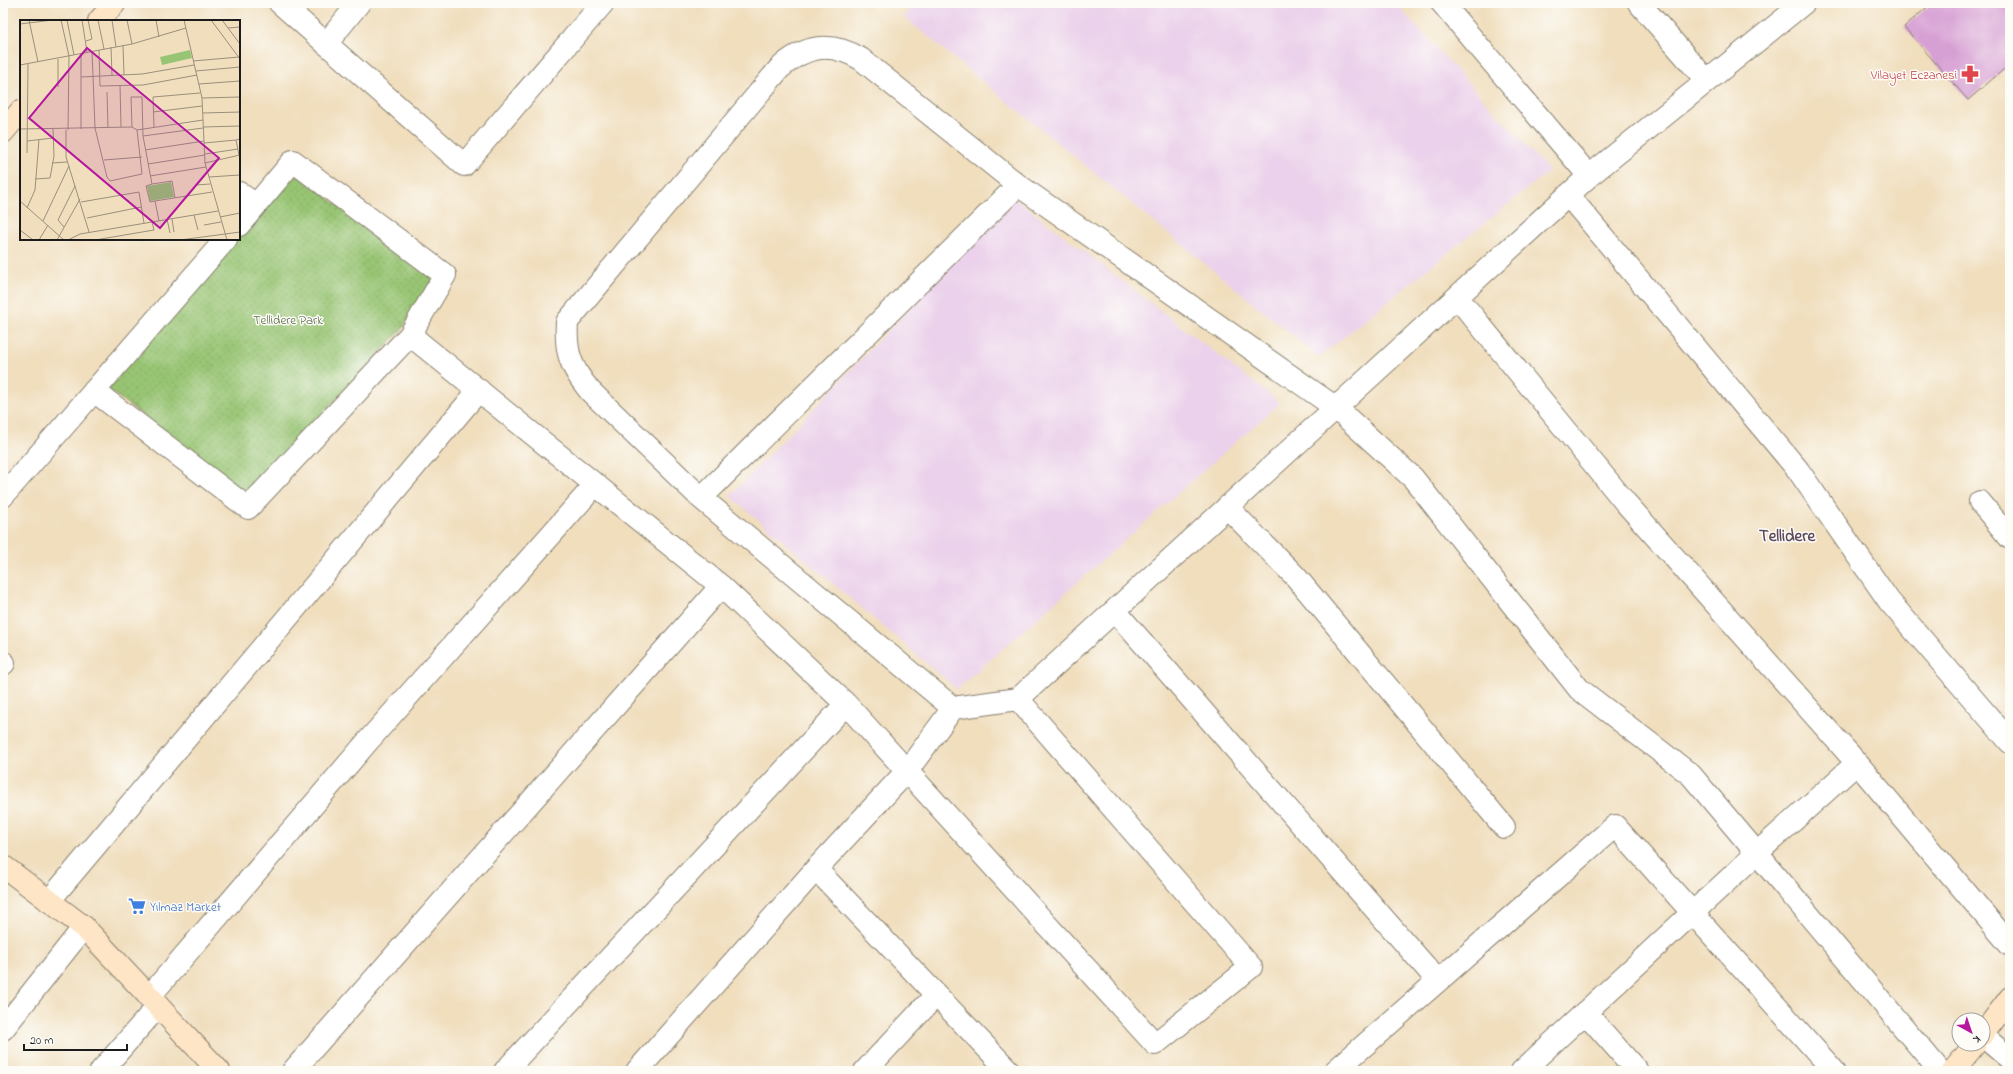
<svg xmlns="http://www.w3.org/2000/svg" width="2013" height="1074" font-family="'Indie Flower',sans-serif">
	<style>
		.built { fill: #ebd1eb }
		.park { fill: url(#park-dots); stroke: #5a7048 }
		.building { fill: #d7a0d4 }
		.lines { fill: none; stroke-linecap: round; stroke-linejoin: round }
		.street-casing { stroke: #867d6c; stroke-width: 24 }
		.secondary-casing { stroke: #867d6c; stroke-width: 24 }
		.street { stroke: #fff; stroke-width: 22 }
		.secondary { stroke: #fee5c5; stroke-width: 22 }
		.labels { text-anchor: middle; stroke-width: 3; stroke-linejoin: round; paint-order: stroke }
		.health-label { font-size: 13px; fill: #be3a42; stroke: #fdfcf7; text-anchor: end }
		.park-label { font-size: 13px; fill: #4e603f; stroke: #fdfcf7 }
		.shop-label { font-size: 13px; fill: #366cbe; stroke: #fdfcf7; text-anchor: start }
		.district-label { font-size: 17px; font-weight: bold; fill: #5d4a5c; stroke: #fdfcf7 }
		.inset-road { fill: none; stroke: #9b907d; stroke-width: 1 }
		.view { fill: #b5179e; fill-opacity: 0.15; stroke: #b5179e; stroke-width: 2 }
		.inset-edge { fill: none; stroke: #1c1c1c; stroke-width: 2 }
	</style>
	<defs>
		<pattern id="park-dots" width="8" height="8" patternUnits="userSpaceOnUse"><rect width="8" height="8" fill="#98c573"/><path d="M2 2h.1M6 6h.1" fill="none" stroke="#82a963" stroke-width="1.8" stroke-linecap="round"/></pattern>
	</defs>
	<rect width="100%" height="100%" fill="#fdfcf7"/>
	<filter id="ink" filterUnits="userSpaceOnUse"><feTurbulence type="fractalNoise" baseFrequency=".025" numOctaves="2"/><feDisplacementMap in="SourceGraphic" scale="8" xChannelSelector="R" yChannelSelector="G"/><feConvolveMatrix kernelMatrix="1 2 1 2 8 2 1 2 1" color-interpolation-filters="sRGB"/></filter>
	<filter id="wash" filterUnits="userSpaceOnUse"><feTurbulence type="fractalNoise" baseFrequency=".012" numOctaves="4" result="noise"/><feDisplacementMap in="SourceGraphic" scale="16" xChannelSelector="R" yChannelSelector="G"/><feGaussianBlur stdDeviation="0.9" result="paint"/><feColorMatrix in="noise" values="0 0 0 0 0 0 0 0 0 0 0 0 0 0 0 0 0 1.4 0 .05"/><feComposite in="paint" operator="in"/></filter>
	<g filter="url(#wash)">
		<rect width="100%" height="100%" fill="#f0debd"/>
		<path class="built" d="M 914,3 L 1395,3 L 1549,171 L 1319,357 L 904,17 Z
			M 1015,198 L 1280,403 L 957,689 L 730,496 Z"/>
		<path class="park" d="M 294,172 L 434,279 L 402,329 L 247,494 L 108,389 L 237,239 L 239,239 L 239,236 Z"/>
		<g id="blocks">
			<path class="building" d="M 1932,3 L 2010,3 L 2010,64 L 1968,100 L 1904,27 Z"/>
		</g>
	</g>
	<g filter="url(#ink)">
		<use href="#blocks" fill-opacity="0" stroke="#867d6c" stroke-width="1"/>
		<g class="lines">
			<g class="street-casing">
				<path id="street" d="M 280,3 L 464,165 L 603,3
					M 1442,3 L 1589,176
					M 1639,3 L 1707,81
					M 326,44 L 359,3
					M 239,193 L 256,205 L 293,161 L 445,275 L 410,335 L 721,586 L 846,704 L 1155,1044 L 1251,967 L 1018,699
					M 1568,195 L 1798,470 L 1889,601 L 2010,742
					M 239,225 L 256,205
					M 1457,297 L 1625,502 L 1857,763 L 2010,945
					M 94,391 L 248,508 L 410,335
					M 3,496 L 226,239
					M 701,498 L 1018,185
					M 1980,502 L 2010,538
					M 1227,507 L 1296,577 L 1504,827
					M 1115,611 L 1438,981
					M 3,664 L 4,663
					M 953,708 L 701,498 L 590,391 C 571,368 565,353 567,322 L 779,69 C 805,45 830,41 861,59 L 1018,185 L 1336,408 L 1413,478 L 1579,689 L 1691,775 L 1940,1071
					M 816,869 L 1009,1071
					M 49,901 L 479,390
					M 149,997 L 368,741 L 596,484
					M 1585,1012 L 1637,1071
					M 3,1029 L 84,927
					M 1983,1036 L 2010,1059
					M 101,1071 L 158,1006
					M 293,1071 L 721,586
					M 505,1071 L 846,704
					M 637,1071 L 816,869 L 907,771 L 953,708 L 1018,699 L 1589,176 L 1804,3
					M 865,1071 L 936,995
					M 1335,1071 L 1615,826 L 1834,1071
					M 1522,1071 L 1757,853 L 1857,763"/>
			</g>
			<g class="secondary-casing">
				<path id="secondary" d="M 99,21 L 115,3
					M 3,132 L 21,111
					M 3,866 L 84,927 L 219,1071
					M 1983,1034 L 2010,998
					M 1953,1071 L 1975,1044"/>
			</g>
			<use href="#street" class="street"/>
			<use href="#secondary" class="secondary"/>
		</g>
	</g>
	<defs>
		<g id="pharmacy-bare" transform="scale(1.38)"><path d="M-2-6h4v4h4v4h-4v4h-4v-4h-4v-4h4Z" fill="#e0444e" stroke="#fdfcf7" stroke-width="2.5" paint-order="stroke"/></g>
		<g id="supermarket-bare" transform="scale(1.38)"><path d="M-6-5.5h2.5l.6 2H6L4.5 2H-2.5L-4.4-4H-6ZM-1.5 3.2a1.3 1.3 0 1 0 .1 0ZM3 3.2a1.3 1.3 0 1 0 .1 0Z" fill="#3f7fe0" stroke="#fdfcf7" stroke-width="2.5" paint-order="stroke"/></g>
	</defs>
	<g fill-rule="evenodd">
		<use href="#pharmacy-bare" x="1970" y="74"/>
		<use href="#supermarket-bare" x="137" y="906"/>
	</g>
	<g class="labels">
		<g class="health-label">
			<text x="1957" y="79">Vilayet Eczanesi</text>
		</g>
		<g class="park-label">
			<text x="288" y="324">Tellidere Park</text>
		</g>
		<g class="shop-label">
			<text x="150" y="911">Yılmaz Market</text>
		</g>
		<g class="district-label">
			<text x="1787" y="541">Tellidere</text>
		</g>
	</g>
	<g transform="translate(20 20)">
		<rect width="220" height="220" fill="#f0debd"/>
		<path d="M 170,30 L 172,38 L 142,45 L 140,37 ZM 151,162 L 154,177 L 130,181 L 127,166 Z" fill="#98c573"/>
		<path class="inset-road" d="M 9,0 L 18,42M 41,0 L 49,36 L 48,110M 47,0 L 54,35M 62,0 L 67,32M 78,0 L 84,29M 92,0 L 96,27M 107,0 L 112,24M 136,0 L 139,17M 164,0 L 182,78 L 185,143 L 207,220M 191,0 L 220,39M 202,0 L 220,24M 0,4 L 33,0M 208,8 L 220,7M 66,21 L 72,19 L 68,0M 103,25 L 104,55M 91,27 L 92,55M 79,30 L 80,66 L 123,65 L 177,55M 72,31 L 75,108 L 87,157 L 90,161 L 122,154 L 117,110M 61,34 L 61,109M 38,39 L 38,67M 173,41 L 219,37M 0,45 L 112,24 L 166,8M 176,51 L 220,47M 61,57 L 122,54 L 174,45M 179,64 L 220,61M 100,65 L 101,107M 87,72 L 88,108M 182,78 L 220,77M 133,92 L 182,86M 183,93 L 220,92M 112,107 L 111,77 L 122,77 L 123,116 L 132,164 L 126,166 L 130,182 L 135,181 L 139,201M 134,107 L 133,77 L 180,73M 183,107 L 220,106M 0,109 L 112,107 L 117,110 L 183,100M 46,110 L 46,137 L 69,212M 123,116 L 183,108M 7,121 L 33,118M 184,123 L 216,120M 125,130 L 184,121M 7,133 L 8,44M 185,134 L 218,129M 219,135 L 216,120 L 220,119M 84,140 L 122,137M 32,143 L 47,142M 185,143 L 220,135M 128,144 L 185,135M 0,156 L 0,179M 130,156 L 186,147M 189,157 L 220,155M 15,159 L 30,158 L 34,136 L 33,109M 132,164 L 152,161 L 155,178M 176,165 L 190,164M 0,181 L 44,220M 135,181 L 192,172M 61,182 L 119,172 L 124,203M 7,188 L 15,170 L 19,119M 174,195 L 178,210M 200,197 L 220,193M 67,198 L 121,187M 147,199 L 150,213M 152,199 L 154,212M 23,201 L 49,146M 184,205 L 201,202M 44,207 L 38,200 L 55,166M 0,210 L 13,220M 19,220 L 28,205M 37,220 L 60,179M 48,220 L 60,214 L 198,191M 75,220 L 134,210 L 132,202M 160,220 L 220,212"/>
		<path class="view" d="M 67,28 L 199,138 L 140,208 L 9,98 Z"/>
		<rect width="220" height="220" class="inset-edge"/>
	</g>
	<rect width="2013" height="1074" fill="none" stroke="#fdfcf7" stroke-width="16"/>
	<g transform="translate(1971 1032) rotate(140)"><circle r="19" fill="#fdfcf7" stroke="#a3a29f"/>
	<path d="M0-3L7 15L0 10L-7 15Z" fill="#b5179e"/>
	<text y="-6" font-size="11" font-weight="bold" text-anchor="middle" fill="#1c1c1c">K</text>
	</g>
	<path d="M24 1044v6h103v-6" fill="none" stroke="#1c1c1c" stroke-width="2"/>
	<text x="30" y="1044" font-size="12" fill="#1c1c1c" stroke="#fdfcf7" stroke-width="3" paint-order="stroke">20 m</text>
</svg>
